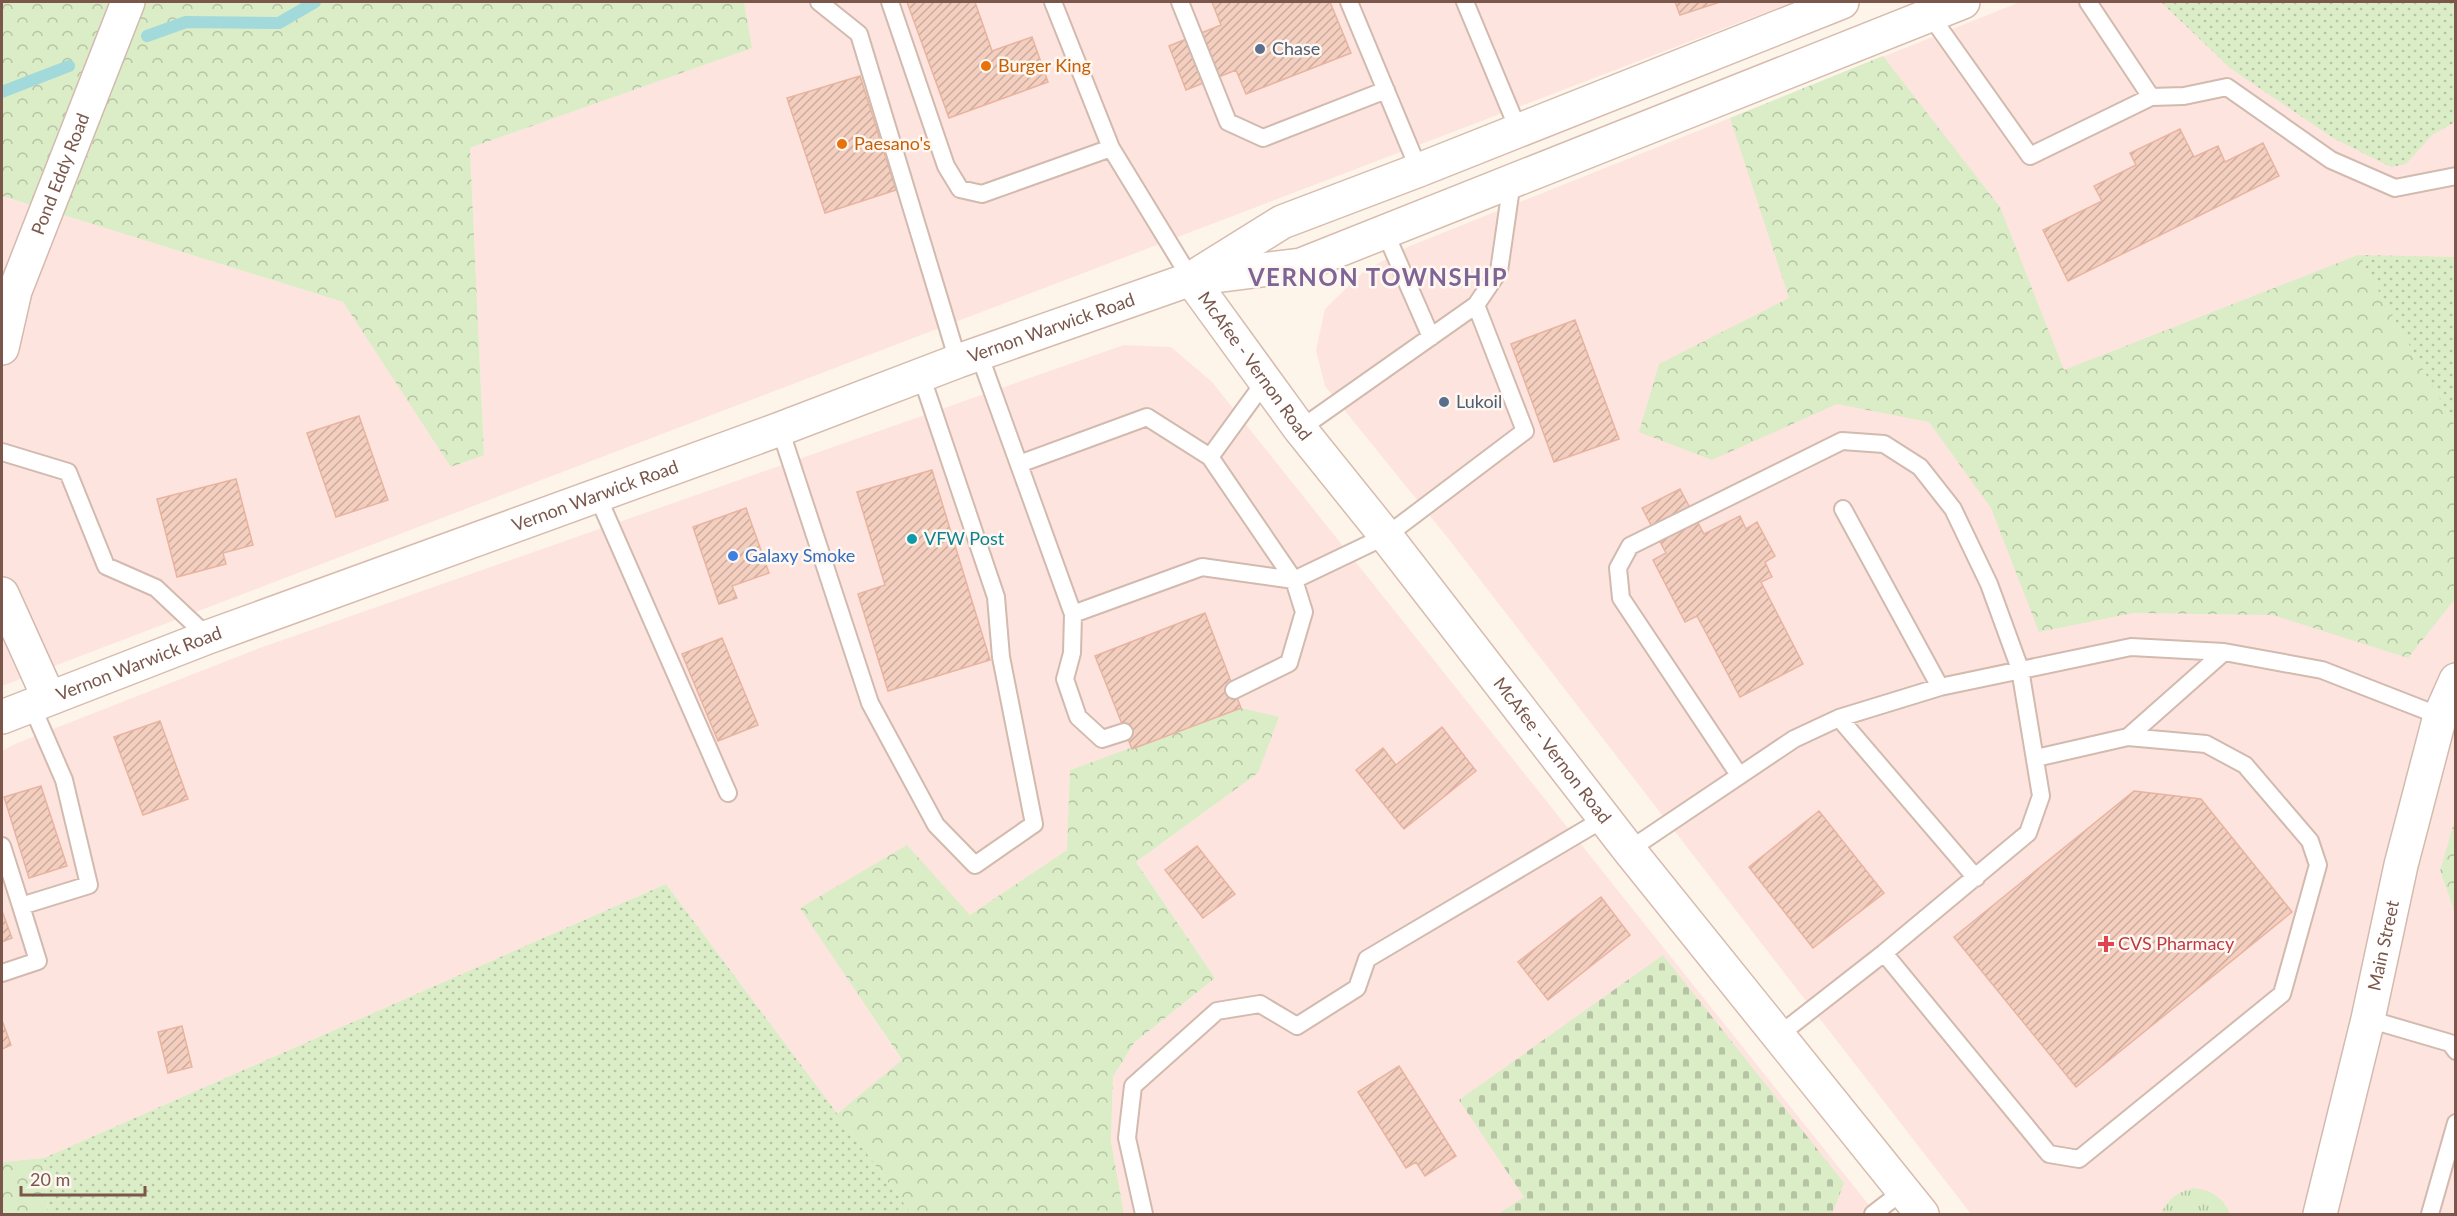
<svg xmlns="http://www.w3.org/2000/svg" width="2457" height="1216" font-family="Lato,sans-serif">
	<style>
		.commercial { fill: #fee4de }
		.grass { fill: url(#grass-dots) }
		.forest { fill: url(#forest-crowns) }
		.cemetery { fill: url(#cemetery-stones) }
		.park { fill: url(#park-tufts) }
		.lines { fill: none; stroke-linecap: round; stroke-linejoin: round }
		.stream { stroke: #a2d9db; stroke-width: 12 }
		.building { fill: url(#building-hatch); stroke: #e8b4a0; stroke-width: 1.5 }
		.lane-casing { stroke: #d2baae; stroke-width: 20 }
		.street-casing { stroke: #d2baae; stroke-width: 36 }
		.secondary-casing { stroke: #d7bcae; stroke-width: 36 }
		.lane { stroke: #fff; stroke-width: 16 }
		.street { stroke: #fff; stroke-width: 33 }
		.secondary { stroke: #fff; stroke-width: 33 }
		.service-dot { fill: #5c6f8a; stroke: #fff8f2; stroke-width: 2 }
		.food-dot { fill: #e8710a; stroke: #fff8f2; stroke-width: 2 }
		.culture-dot { fill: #0f9aa8; stroke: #fff8f2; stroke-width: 2 }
		.shop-dot { fill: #3f7fe0; stroke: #fff8f2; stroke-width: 2 }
		.health-dot { fill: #e0444e; stroke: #fff8f2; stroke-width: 2 }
		.labels { text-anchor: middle; stroke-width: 5; stroke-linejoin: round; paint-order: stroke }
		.service-label { font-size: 18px; fill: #4e5e75; stroke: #fff8f2; text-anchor: start }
		.food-label { font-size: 18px; fill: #c56008; stroke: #fff8f2; text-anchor: start }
		.street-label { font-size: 18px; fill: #7b574b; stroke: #fff8f2 }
		.culture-label { font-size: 18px; fill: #0d838f; stroke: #fff8f2; text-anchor: start }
		.shop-label { font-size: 18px; fill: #366cbe; stroke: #fff8f2; text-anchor: start }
		.health-label { font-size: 18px; fill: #be3a42; stroke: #fff8f2; text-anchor: start }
		.district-label { font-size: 24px; font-weight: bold; letter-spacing: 1.5px; fill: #7f6496; stroke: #fff8f2 }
	</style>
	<defs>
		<pattern id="grass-dots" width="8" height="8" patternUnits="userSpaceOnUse" patternTransform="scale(1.5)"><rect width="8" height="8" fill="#daedc7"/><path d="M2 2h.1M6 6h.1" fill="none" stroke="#b6c3a4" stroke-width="1.8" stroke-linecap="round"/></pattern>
		<pattern id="forest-crowns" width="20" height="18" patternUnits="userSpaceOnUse" patternTransform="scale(1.5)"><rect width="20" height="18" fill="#daedc7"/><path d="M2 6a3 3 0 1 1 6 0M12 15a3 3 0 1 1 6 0" fill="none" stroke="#b6c3a4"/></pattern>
		<pattern id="cemetery-stones" width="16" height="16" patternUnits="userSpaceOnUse" patternTransform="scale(1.5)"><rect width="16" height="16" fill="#daedc7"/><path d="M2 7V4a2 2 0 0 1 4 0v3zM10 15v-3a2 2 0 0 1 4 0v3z" fill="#b6c3a4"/></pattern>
		<pattern id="park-tufts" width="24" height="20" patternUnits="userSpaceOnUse" patternTransform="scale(1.5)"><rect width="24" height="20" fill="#daedc7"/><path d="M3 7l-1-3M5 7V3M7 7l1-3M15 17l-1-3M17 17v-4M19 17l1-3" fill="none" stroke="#b6c3a4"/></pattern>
		<pattern id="building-hatch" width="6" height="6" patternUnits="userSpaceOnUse" patternTransform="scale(1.5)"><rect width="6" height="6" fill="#f4cfc0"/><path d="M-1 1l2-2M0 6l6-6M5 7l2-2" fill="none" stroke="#cbab9e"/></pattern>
	</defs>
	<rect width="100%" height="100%" fill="#fdf4ea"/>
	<path class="commercial" d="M 744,2 L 1793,2 L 2,686 L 2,196 L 343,302 L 452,467 L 484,454 L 470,148 L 751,48 Z
		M 2020,2 L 2455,2 L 2456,819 L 2440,871 L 2455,913 L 2455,1214 L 1971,1214 L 1447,537 L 1325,386 L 1316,350 L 1325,309 L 1363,272 L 1410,246 Z
		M 1124,345 L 1171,347 L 1212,382 L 1876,1214 L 1124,1214 L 1111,1141 L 1113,1077 L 1134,1043 L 1215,978 L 1136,862 L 1258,773 L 1132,749 L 1070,770 L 1068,850 L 970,915 L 801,908 L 902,1061 L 837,1114 L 666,884 L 44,1158 L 2,1162 L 2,751 L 15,744 L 257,649 Z"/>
	<path class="grass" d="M 2161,2 L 2455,2 L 2455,122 L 2432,135 L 2406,164 L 2391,167 L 2333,138 L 2230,68 Z
		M 2358,255 L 2455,257 L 2455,426 Z
		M 666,884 L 912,1214 L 48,1214 L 44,1158 Z"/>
	<path class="forest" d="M 2,2 L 744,2 L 752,48 L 470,148 L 484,455 L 451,467 L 343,302 L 2,196 Z
		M 1883,56 L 2000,207 L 2064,370 L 2358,255 L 2455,426 L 2455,599 L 2408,658 L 2273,615 L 2133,613 L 2039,632 L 1991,508 L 1929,422 L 1837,404 L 1712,460 L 1639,432 L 1659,364 L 1789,298 L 1730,118 Z
		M 1241,708 L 1279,717 L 1258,773 L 1136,862 L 1215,978 L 1134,1043 L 1113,1077 L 1111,1141 L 1124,1214 L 912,1214 L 837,1114 L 902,1060 L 800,908 L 907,845 L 970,915 L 1067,850 L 1070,770 Z
		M 2455,819 L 2455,913 L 2440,871 Z
		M 44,1158 L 48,1214 L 2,1214 L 2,1162 Z"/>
	<path class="cemetery" d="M 1663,955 L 1844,1183 L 1832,1214 L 1498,1214 L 1524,1197 L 1459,1100 Z"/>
	<path class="park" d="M 2193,1188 C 2211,1190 2223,1197 2230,1214 L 2161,1214 C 2167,1199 2178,1192 2193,1188 Z"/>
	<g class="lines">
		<path class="stream" d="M 147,36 L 186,22 L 279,23 L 315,2
			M 2,92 L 69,66"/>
	</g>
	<path class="building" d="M 907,2 L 975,2 L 992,51 L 1032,37 L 1048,82 L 949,118 Z
		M 1212,2 L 1330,2 L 1351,53 L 1246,94 L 1236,70 L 1186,90 L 1169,46 L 1221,25 Z
		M 1675,2 L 1720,2 L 1680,15 Z
		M 860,76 L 896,190 L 825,213 L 787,98 Z
		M 2180,129 L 2194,157 L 2218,146 L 2225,162 L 2263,143 L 2279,176 L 2068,281 L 2043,230 L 2102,201 L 2094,186 L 2136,165 L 2130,153 Z
		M 1575,320 L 1619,439 L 1554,462 L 1511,344 Z
		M 359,416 L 388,500 L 336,517 L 307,433 Z
		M 932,470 L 990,660 L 888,691 L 858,594 L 885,585 L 857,492 Z
		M 236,479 L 253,545 L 223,553 L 226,564 L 177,577 L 157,499 Z
		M 1680,489 L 1704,534 L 1740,516 L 1746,529 L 1757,522 L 1775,556 L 1765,562 L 1772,577 L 1761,582 L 1803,664 L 1740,697 L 1697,616 L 1685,622 L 1653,560 L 1666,553 L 1642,508 Z
		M 746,508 L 769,573 L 732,586 L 737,598 L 719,604 L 693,527 Z
		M 1205,613 L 1241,708 L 1132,749 L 1095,656 Z
		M 722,638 L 758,725 L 718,741 L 682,654 Z
		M 160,721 L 188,799 L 143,815 L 114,737 Z
		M 1442,727 L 1476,771 L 1404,829 L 1356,770 L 1383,748 L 1396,765 Z
		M 41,786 L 67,866 L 29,878 L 4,797 Z
		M 2134,791 L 2201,799 L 2292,912 L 2076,1087 L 1954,937 Z
		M 1819,811 L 1884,893 L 1813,948 L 1749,867 Z
		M 1197,846 L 1235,894 L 1203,918 L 1165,870 Z
		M 1601,897 L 1630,935 L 1548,1000 L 1518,962 Z
		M 2,911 L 12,938 L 2,942 Z
		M 2,1020 L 11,1045 L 2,1049 Z
		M 182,1026 L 192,1067 L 168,1073 L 158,1032 Z
		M 1399,1066 L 1456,1156 L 1425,1176 L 1416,1162 L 1406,1168 L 1358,1092 Z"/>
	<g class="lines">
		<g class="lane-casing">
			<path id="lane" d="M 819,2 L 859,34 L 958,361
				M 890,2 L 946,166 L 960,189 L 982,194 L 1111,148
				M 1053,2 L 1111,148 L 1191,279
				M 1180,2 L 1228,122 L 1263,138 L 1386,90
				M 1349,2 L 1419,170
				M 1465,2 L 1518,129
				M 2088,2 L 2151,97
				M 1930,15 L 2030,156 L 2151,97 L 2184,96 L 2227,87 L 2331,160 L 2395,188 L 2456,176
				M 1385,232 L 1431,337
				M 979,354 L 1073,614 L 1202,567 L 1294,580 L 1386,536 L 1525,431 L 1476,305
				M 780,429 L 870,703 L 936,825 L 975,865 L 1034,824 L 1001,657 L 996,597 L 921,375
				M 1300,429 L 1476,305 L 1499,271 L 1512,181
				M 2,452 L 68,472 L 106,566 L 156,588 L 208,637
				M 1210,457 L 1266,380
				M 1019,464 L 1147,417 L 1210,457 L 1294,580 L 1304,612 L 1289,663 L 1234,690
				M 597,495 L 728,793
				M 1843,509 L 1940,687
				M 1073,614 L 1072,653 L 1065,679 L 1078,717 L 1102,739 L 1124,732
				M 1839,718 L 1976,878
				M 2128,737 L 2224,652
				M 1739,775 L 1621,598 L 1618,568 L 1630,546 L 1842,441 L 1884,444 L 1920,467 L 1953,509 L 1989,584 L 2020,669 L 2041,796 L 2028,833 L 1884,953 L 1779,1035
				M 2,846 L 21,906 L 89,885 L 64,780 L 31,704
				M 1629,850 L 1794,739 L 1839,718 L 1940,687 L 2131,647 L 2224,652 L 2322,670 L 2440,716
				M 1884,953 L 2049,1154 L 2079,1159 L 2282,994 L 2318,865 L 2310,841 L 2245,765 L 2206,744 L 2128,737 L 2036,758
				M 2,973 L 38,961 L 21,906
				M 2368,1019 L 2450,1043 L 2456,1051
				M 1144,1214 L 1127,1138 L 1133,1086 L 1217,1011 L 1260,1004 L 1297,1026 L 1357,988 L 1367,959 L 1605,818
				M 1873,1214 L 1903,1191
				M 2430,1214 L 2456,1123"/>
		</g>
		<g class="street-casing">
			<g id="street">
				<path id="s1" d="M 2,348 L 15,291 L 128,2"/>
				<path d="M 2,594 L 49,698"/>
				<path id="s2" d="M 2320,1214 L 2368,1019 L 2401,865 L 2440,716 L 2456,680"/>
			</g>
		</g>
		<g class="secondary-casing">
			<g id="secondary">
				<path d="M 1200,273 L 1282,222 L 1419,170 L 1842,2"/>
				<path id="s3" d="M 1191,279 L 1300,429 L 1386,536 L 1629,850 L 1922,1214"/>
				<path id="s4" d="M 2,717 L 208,637 L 780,429 L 958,361 L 1191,279 L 1301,265 L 1963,2"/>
			</g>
		</g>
		<use href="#lane" class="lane"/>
		<use href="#street" class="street"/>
		<use href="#secondary" class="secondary"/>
	</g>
	<g class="service-dot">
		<circle cx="1260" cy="49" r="6"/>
		<circle cx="1444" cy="402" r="6"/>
	</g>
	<g class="food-dot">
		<circle cx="986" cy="66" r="6"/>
		<circle cx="842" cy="144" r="6"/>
	</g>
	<circle class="culture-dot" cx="912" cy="539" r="6"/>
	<circle class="shop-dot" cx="733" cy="556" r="6"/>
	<path class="health-dot" d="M2103 935h6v6h6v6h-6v6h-6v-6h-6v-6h6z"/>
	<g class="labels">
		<g class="service-label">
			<text x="1272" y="55">Chase</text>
			<text x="1456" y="408">Lukoil</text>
		</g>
		<g class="food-label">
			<text x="998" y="72">Burger King</text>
			<text x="854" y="150">Paesano's</text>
		</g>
		<g class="street-label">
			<text dy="6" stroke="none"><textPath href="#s1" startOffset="184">Pond Eddy Road</textPath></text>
			<text dy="6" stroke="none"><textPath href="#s4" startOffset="1119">Vernon Warwick Road</textPath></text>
			<text dy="6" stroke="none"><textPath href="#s3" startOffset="108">McAfee - Vernon Road</textPath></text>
			<text dy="6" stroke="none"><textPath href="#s4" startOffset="633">Vernon Warwick Road</textPath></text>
			<text dy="6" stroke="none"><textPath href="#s4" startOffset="147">Vernon Warwick Road</textPath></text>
			<text dy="6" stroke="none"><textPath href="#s3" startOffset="594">McAfee - Vernon Road</textPath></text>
			<text dy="6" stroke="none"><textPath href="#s2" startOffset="276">Main Street</textPath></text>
		</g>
		<g class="culture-label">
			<text x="924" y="545">VFW Post</text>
		</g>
		<g class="shop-label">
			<text x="745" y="562">Galaxy Smoke</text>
		</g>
		<g class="health-label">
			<text x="2118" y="950">CVS Pharmacy</text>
		</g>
		<g class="district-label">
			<text x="1378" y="286">VERNON TOWNSHIP</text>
		</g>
	</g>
	<rect width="2457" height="1216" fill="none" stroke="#7b574b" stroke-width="6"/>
	<path d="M21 1186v9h124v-9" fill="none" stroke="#7b574b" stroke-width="3"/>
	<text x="30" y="1186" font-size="18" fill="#7b574b" stroke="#fff8f2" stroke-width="4.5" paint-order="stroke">20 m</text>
</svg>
